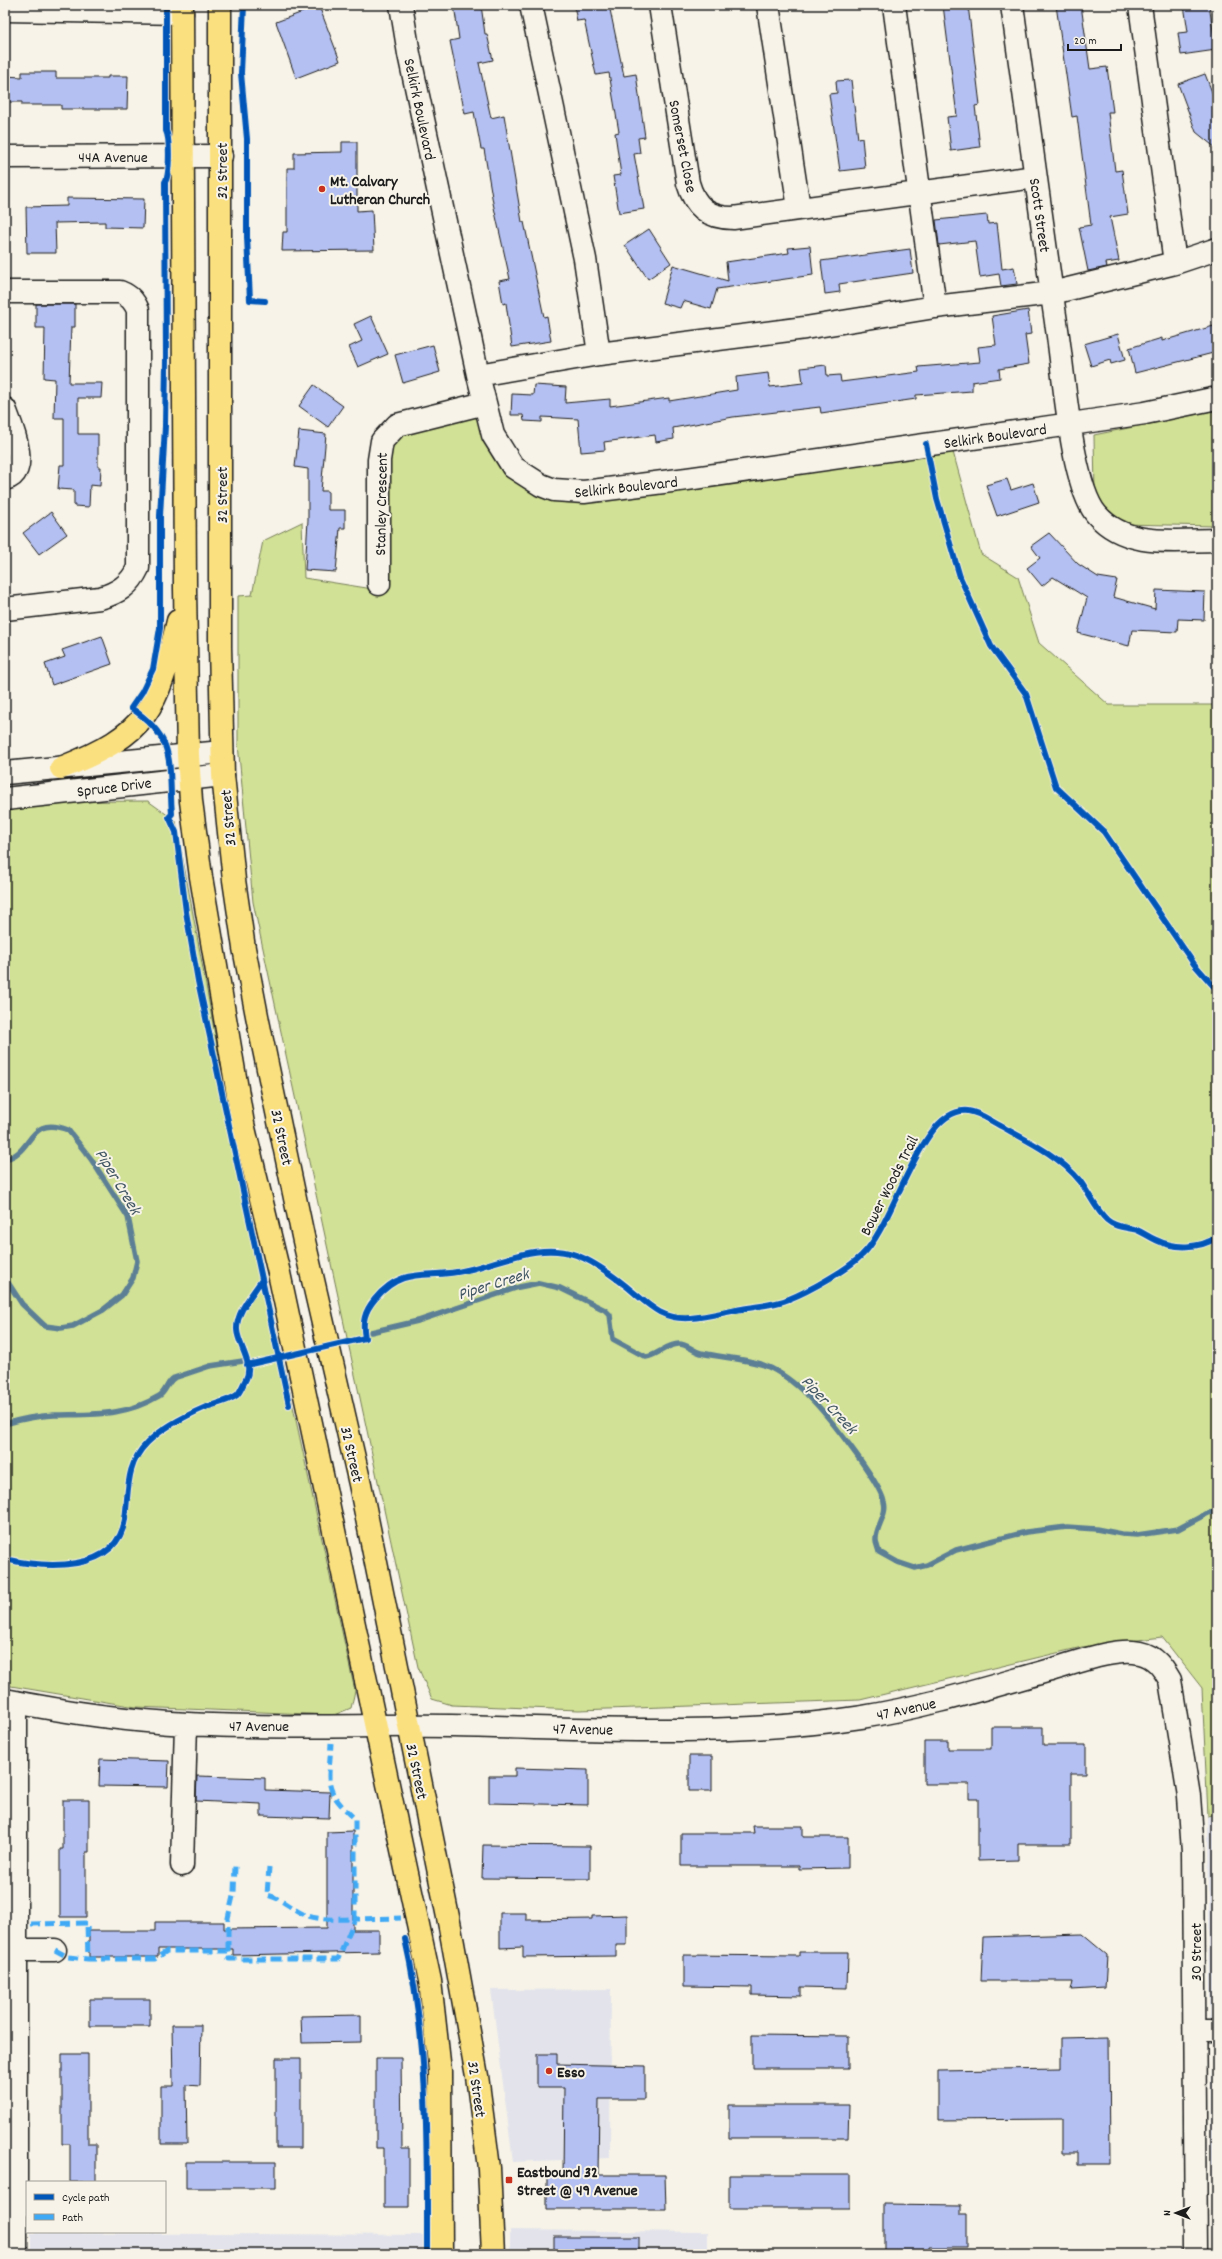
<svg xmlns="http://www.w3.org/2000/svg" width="1222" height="2259" font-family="Dekko,sans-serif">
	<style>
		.built { fill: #e3e4eb }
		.green { fill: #d1e195; stroke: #767e58 }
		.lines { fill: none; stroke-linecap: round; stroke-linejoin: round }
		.stream { stroke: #5c7f95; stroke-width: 5.5 }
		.building { fill: #b4c0f1; stroke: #1c1c1c }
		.minor-casing { stroke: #1c1c1c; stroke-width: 25 }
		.major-casing { stroke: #1c1c1c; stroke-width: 25 }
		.minor { stroke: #f7f3e8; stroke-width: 22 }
		.major { stroke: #fbe080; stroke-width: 22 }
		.quiet { stroke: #3fa9f5; stroke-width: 5; stroke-dasharray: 10 5; stroke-linecap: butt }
		.cycleway-casing { stroke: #f7f3e8; stroke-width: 8 }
		.cycleway { stroke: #0057b8; stroke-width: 6 }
		.poi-dot { fill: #c8321e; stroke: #f7f3e8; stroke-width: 1.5 }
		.labels { text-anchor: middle; stroke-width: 4; stroke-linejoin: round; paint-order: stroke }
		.street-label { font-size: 16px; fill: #1c1c1c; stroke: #f7f3e8 }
		.poi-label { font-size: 16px; font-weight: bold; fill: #1c1c1c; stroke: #f7f3e8; text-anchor: start }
		.water-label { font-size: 17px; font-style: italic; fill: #415663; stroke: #f7f3e8 }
	</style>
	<rect width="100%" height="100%" fill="#f7f3e8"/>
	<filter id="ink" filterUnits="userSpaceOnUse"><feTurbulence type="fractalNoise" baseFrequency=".025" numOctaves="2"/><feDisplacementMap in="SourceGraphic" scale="8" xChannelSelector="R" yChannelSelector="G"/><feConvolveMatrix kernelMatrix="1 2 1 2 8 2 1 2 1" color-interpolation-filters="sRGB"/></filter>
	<g filter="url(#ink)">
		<path class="built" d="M 1217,1814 L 1217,2254 L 1213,2254 L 1208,1816 Z
			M 611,1989 L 610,2158 L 513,2162 L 491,1990 Z
			M 510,2230 L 708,2232 L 708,2254 L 510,2254 Z
			M 31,2233 L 431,2235 L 431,2254 L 31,2254 Z"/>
		<path class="green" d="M 485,403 L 493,435 L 554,490 L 950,441 L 981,554 L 1018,577 L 1039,643 L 1109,705 L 1217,705 L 1217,1814 L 1208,1816 L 1202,1688 L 1162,1637 L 1082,1647 L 860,1700 L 579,1710 L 452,1705 L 432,1699 L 418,1667 L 253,902 L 238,744 L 238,596 L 252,595 L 263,541 L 302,522 L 304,578 L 379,590 L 382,441 Z
			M 1217,410 L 1217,526 L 1121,524 L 1095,495 L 1094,435 Z
			M 148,801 L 176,821 L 231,1122 L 355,1691 L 351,1708 L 334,1715 L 136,1707 L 5,1685 L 5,802 Z"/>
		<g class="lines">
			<path class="stream" d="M 5,1159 C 34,1153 27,1114 68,1130 L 91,1159 L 128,1217 L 137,1261 L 133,1278 L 122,1295 L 103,1310 L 73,1326 L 61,1328 L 45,1326 L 22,1304 L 5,1278
				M 371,1332 L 418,1321 L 519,1287 L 539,1283 L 560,1288 L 605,1310 L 610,1315 L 613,1339 L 646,1357 C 658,1355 667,1344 679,1344 C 687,1344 693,1351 701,1353 C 720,1357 743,1359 761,1364 C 776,1369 792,1381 804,1392 C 823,1408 879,1480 884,1502 C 888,1515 875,1527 876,1540 C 876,1544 878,1548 879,1552 L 897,1562 L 915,1568 L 927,1565 L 956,1550 L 1026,1532 L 1067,1527 L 1096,1529 L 1122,1534 L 1137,1535 L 1178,1529 L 1208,1513 L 1217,1511
				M 5,1424 C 21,1419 37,1416 54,1415 C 92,1414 124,1417 159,1396 C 166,1392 167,1382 174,1378 L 210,1366 L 243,1361"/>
		</g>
		<path class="building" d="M 454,5 L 481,5 L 485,34 L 487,34 L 493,60 L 479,63 L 491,118 L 504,115 L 522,222 L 524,222 L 544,317 L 547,316 L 551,341 L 512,347 L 506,303 L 503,304 L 499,281 L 510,279 L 493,203 L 484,149 L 481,149 L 474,112 L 465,114 L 450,41 L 459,39 Z
			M 574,5 L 609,5 L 624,76 L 636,74 L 645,137 L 638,138 L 640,153 L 634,154 L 644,209 L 619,213 L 613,176 L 621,175 L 615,133 L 619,132 L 609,73 L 596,75 L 584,20 L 577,21 Z
			M 943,5 L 968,5 L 980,105 L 975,106 L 980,147 L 951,151 L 947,117 L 957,116 Z
			M 1056,5 L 1081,5 L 1090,69 L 1107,67 L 1113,112 L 1108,112 L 1115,171 L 1122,170 L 1128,214 L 1110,217 L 1119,261 L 1106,263 L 1107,267 L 1088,271 L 1079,227 L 1091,225 L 1077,116 L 1072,117 Z
			M 1184,5 L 1209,5 L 1216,50 L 1181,55 L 1178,33 L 1188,32 Z
			M 319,6 L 340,61 L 296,78 L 276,22 Z
			M 22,72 L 56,72 L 56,78 L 108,78 L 108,76 L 128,76 L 127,109 L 61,109 L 61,105 L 22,105 L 22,102 L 5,102 L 5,76 L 22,77 Z
			M 1205,74 L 1217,105 L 1217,149 L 1196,132 L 1178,84 Z
			M 851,80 L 858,139 L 862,138 L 865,168 L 840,171 L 829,94 L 837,93 L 836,81 Z
			M 342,142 L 357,142 L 357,211 L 372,210 L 374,250 L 282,251 L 283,232 L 287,232 L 287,168 L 294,168 L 294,153 L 342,152 Z
			M 67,198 L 144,199 L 143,228 L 105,227 L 105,222 L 55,223 L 56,253 L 27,253 L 26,207 L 67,206 Z
			M 987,215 L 988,224 L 997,223 L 1002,269 L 1014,267 L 1017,284 L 1001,286 L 999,274 L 980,277 L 975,241 L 939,245 L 936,220 Z
			M 649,229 L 671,263 L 648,279 L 625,245 Z
			M 810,246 L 813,275 L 717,289 L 711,309 L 683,301 L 680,308 L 662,303 L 673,265 L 728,281 L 726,262 L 789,253 L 788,248 Z
			M 910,249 L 913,273 L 839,284 L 840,292 L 825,294 L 821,261 Z
			M 36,304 L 75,304 L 75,327 L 71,327 L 69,383 L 102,383 L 101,398 L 78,398 L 78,434 L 98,434 L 98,467 L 101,467 L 100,486 L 90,485 L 89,507 L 74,506 L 74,490 L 58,489 L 60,465 L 64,465 L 64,418 L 54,418 L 55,379 L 44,378 L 45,328 L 36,328 Z
			M 1028,310 L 1031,334 L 1025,335 L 1029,364 L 999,369 L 1000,378 L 972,382 L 972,391 L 916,395 L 916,399 L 821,413 L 820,407 L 733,417 L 673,428 L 674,439 L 656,442 L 655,435 L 604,442 L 605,450 L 581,452 L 578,419 L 542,417 L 542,422 L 524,421 L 523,415 L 511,415 L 512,394 L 533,395 L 534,385 L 566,387 L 565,403 L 610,399 L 610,406 L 669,398 L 669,401 L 737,390 L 736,377 L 768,373 L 770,387 L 803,383 L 801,368 L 826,365 L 827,376 L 840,375 L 841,382 L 919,372 L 918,367 L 980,362 L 978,347 L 996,345 L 992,316 Z
			M 371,316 L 388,354 L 358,367 L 349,347 L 362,341 L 354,324 Z
			M 1217,325 L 1217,352 L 1135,373 L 1129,348 L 1162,338 L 1162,341 Z
			M 1118,334 L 1125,360 L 1111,364 L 1110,360 L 1091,366 L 1084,344 Z
			M 433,345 L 440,372 L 403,383 L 395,355 Z
			M 314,385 L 343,406 L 328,427 L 299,406 Z
			M 299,431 L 326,434 L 321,491 L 328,491 L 328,510 L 345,510 L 345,528 L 340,528 L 336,572 L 305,570 L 308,520 L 308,469 L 295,467 Z
			M 1007,479 L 1011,490 L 1033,483 L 1039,502 L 997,516 L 986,485 Z
			M 51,512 L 67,534 L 39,554 L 23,533 Z
			M 1049,533 L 1078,564 L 1098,577 L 1117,580 L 1113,597 L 1155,609 L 1156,590 L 1205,592 L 1204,620 L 1178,619 L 1177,632 L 1132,630 L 1129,646 L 1078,633 L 1087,598 L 1053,577 L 1042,586 L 1027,568 L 1040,558 L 1031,546 Z
			M 102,636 L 112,664 L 52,685 L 45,664 L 65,657 L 62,650 Z
			M 991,1727 L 1043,1727 L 1043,1745 L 1086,1745 L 1086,1774 L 1071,1774 L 1071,1844 L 1018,1844 L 1018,1860 L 978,1861 L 978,1799 L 969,1799 L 969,1784 L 924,1784 L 924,1741 L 948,1741 L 948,1749 L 991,1749 Z
			M 689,1756 L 712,1756 L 712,1791 L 689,1791 Z
			M 100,1759 L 169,1761 L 168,1787 L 99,1786 Z
			M 515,1768 L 588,1770 L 588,1805 L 489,1803 L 489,1776 L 515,1776 Z
			M 197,1776 L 265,1778 L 265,1790 L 330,1792 L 329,1818 L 261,1816 L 261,1804 L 196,1801 Z
			M 63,1800 L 89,1800 L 89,1852 L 86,1852 L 86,1917 L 60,1917 L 60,1849 L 63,1849 Z
			M 753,1826 L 803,1826 L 803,1837 L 848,1837 L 848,1868 L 799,1869 L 799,1866 L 681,1866 L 681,1833 L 754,1833 Z
			M 353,1831 L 353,1930 L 379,1930 L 379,1952 L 233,1955 L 233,1949 L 158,1949 L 158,1957 L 89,1957 L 89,1931 L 155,1931 L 155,1922 L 224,1922 L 224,1929 L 327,1928 L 327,1832 Z
			M 483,1845 L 590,1846 L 590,1879 L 482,1878 Z
			M 500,1913 L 526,1913 L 526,1920 L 592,1919 L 592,1916 L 627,1915 L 627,1945 L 616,1945 L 616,1956 L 523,1957 L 523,1947 L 500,1948 Z
			M 1082,1934 L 1107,1955 L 1105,1988 L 1071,1990 L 1073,1981 L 981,1981 L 983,1937 Z
			M 799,1952 L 848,1952 L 847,1988 L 801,1987 L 801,1996 L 752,1995 L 752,1987 L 684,1986 L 684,1955 L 799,1956 Z
			M 90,1999 L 150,1999 L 150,2026 L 90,2026 Z
			M 361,2015 L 361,2042 L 302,2043 L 301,2016 Z
			M 172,2025 L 201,2025 L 200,2086 L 186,2085 L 187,2144 L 161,2144 L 161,2086 L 173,2086 Z
			M 752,2035 L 848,2036 L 848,2068 L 752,2068 Z
			M 1109,2037 L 1110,2164 L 1078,2164 L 1078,2153 L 1061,2153 L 1061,2119 L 938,2120 L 938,2070 L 1061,2068 L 1061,2038 Z
			M 62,2054 L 88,2054 L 88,2144 L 96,2144 L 96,2182 L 70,2182 L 70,2144 L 62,2144 Z
			M 537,2054 L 557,2054 L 557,2064 L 645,2066 L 645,2099 L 599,2099 L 598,2175 L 665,2175 L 666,2209 L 547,2209 L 547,2175 L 563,2175 L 564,2088 L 537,2088 Z
			M 276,2058 L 301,2058 L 301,2148 L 276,2148 Z
			M 376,2058 L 401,2058 L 402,2148 L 409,2148 L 409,2207 L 384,2207 L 384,2148 L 376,2148 Z
			M 729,2105 L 849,2105 L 848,2138 L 729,2138 Z
			M 186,2162 L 276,2162 L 276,2188 L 186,2188 Z
			M 729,2175 L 850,2175 L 850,2208 L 729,2208 Z
			M 884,2204 L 961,2205 L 961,2214 L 967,2214 L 967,2247 L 929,2247 L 929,2254 L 884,2254 Z
			M 554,2237 L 639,2237 L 639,2254 L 554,2254 Z"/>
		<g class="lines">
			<g class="minor-casing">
				<path id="minor" d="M 401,5 L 409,54 L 478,375 L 493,435 L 513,467 L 541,485 L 554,490 L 584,492 L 687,479 L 1071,424 L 1145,413 L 1217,398
					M 531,5 L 585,259 L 599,354
					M 660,5 L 688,183 C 695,207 708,218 733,218 L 1035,177
					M 768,5 L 799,208
					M 894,5 L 935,307
					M 1012,5 C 1027,116 1042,226 1058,336 C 1064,378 1072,487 1097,515 C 1127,549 1177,540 1217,540
					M 1140,5 L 1175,263
					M 5,10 L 182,13
					M 5,157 L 221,156
					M 5,292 L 120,292 C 130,296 134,301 138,310 L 138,568 C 130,585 118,593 100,598 L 5,609
					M 478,375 L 599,354 L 805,328 L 935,307 L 1052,293 L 1175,263 L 1217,249
					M 5,409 C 11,425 32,472 5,479
					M 379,584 L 379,460 L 382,441 L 397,425 L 485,403
					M 5,773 L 222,752
					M 5,799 L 223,775
					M 5,1700 C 65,1712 127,1721 188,1724 C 275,1729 363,1725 451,1726 C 587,1728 727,1738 862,1717 C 925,1707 986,1688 1047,1671 C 1073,1664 1115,1647 1140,1653 C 1155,1656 1163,1668 1170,1680 L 1189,1796 L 1193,1851 L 1196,2254
					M 16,1702 L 16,2254
					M 182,1865 L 186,1724
					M 16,1950 L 55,1950
					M 1195,2031 L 1217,2031"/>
			</g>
			<g class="major-casing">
				<path id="major" d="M 182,5 L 185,589 L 188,755 L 191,801 L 201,877 L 243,1124 L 279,1273 L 430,1981 L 440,2071 L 441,2254
					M 220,5 L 220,646 L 223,775 L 234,880 L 244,948 L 258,1021 L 304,1241 L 360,1484 L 450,1927 L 477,2076 L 489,2168 L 493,2254
					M 61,768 C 149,733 157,710 178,621"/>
			</g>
			<use href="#minor" class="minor"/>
			<use href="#major" class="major"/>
			<path class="quiet" d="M 269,1867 L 267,1895 C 281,1898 290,1908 303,1914 C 319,1921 339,1919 355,1919 L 355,1819 C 322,1788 329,1785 331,1743
				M 31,1924 L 87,1923 L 88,1959 L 155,1959 L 167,1951 L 228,1951 L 229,1959 L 338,1959 L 355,1919 L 401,1918
				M 55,1950 L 68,1957 L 88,1959
				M 228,1951 L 228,1918 L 234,1892 L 235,1866"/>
			<g class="cycleway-casing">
				<path id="cycleway" d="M 166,5 L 166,131 C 170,138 170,175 165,182 L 166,360 L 165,426 L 160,516 L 160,628 L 153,669 L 142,692 L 131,708 C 178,739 168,764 172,814 L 169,817 L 176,832 L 186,912 L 198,981 L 289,1405
					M 244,5 L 241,73 L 247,139 L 247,237 L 250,300 L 265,301
					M 926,444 L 937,499 L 960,577 L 991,646 L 1026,694 L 1056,787 L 1104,832 L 1194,964 L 1217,990
					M 247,1365 L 365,1338 C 362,1322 364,1312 375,1299 C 404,1264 429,1280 467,1270 C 503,1262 539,1242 576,1255 C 593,1261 612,1275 626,1286 C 647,1303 660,1320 690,1318 C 707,1317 725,1312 742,1309 C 758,1306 775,1305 789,1299 C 809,1291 847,1270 862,1255 C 895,1225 920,1106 968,1111 C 978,1112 988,1119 997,1124 C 1026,1140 1059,1155 1080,1181 C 1089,1193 1096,1210 1107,1220 C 1116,1228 1127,1227 1137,1230 C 1144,1233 1149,1237 1156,1240 C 1174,1249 1200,1249 1217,1237
					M 5,1559 C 44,1568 117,1574 125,1519 C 129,1491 125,1465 147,1443 C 163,1427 185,1416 206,1407 C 215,1404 229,1401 237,1395 C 241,1391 243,1384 246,1379 C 254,1363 238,1345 237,1330 C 236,1312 252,1295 261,1281
					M 405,1939 C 429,2042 427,2148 427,2254"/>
			</g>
			<use href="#cycleway" class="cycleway"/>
		</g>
	</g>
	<g class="poi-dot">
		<circle cx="322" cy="189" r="4"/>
		<circle cx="549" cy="2071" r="4"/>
		<rect x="505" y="2176" width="8" height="8" rx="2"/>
	</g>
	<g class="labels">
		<g class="street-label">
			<text transform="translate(421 109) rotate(78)" y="6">Selkirk Boulevard</text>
			<text transform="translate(684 146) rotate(79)" y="6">Somerset Close</text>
			<text x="113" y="162">44A Avenue</text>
			<text transform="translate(221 171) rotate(-90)" y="6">32 Street</text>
			<text transform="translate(1041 215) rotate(82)" y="6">Scott Street</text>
			<text transform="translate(995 435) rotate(-8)" y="6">Selkirk Boulevard</text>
			<text transform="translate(626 486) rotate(-6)" y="6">Selkirk Boulevard</text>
			<text transform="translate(221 495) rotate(-90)" y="6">32 Street</text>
			<text transform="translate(380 504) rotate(-89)" y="6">Stanley Crescent</text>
			<text transform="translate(114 786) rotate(-7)" y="6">Spruce Drive</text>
			<text transform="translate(227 818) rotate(-95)" y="6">32 Street</text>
			<text transform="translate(283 1137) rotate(78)" y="6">32 Street</text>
			<text transform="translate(888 1185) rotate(-63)" y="6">Bower Woods Trail</text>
			<text transform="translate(353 1454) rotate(77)" y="6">32 Street</text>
			<text transform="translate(906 1708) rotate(-12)" y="6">47 Avenue</text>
			<text x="259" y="1731">47 Avenue</text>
			<text transform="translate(583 1728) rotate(1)" y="6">47 Avenue</text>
			<text transform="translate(418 1771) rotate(78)" y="6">32 Street</text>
			<text transform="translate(1195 1952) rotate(-90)" y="6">30 Street</text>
			<text transform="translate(478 2089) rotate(82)" y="6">32 Street</text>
		</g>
		<g class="poi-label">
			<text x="330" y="186">Mt. Calvary<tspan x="330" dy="18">Lutheran Church</tspan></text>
			<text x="557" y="2077">Esso</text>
			<text x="517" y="2177">Eastbound 32<tspan x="517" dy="18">Street @ 49 Avenue</tspan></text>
		</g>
		<g class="water-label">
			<text transform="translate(119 1181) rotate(59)" y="6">Piper Creek</text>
			<text transform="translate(493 1283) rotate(-17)" y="6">Piper Creek</text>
			<text transform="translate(830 1404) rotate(47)" y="6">Piper Creek</text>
		</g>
	</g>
	<rect width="1222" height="2259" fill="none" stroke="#f7f3e8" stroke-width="20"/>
	<rect x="10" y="10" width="1202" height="2239" fill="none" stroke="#1c1c1c" stroke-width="1.5" filter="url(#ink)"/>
	<rect x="26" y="2181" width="140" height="52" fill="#f7f3e8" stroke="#9f9d96"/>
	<rect x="34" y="2194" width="20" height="6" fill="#0057b8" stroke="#9f9d96"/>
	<text x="62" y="2201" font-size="12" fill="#1c1c1c">Cycle path</text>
	<rect x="34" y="2214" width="20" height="6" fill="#3fa9f5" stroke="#9f9d96"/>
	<text x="62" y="2221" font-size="12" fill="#1c1c1c">Path</text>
	<g transform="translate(1176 2213) rotate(270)" stroke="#f7f3e8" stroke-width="3" paint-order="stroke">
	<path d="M0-3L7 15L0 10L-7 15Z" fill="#1c1c1c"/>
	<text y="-6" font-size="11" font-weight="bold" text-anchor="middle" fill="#1c1c1c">N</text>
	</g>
	<path d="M1068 44v6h53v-6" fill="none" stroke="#1c1c1c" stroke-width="2"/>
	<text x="1074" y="44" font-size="12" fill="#1c1c1c" stroke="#f7f3e8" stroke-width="3" paint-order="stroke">20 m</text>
</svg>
